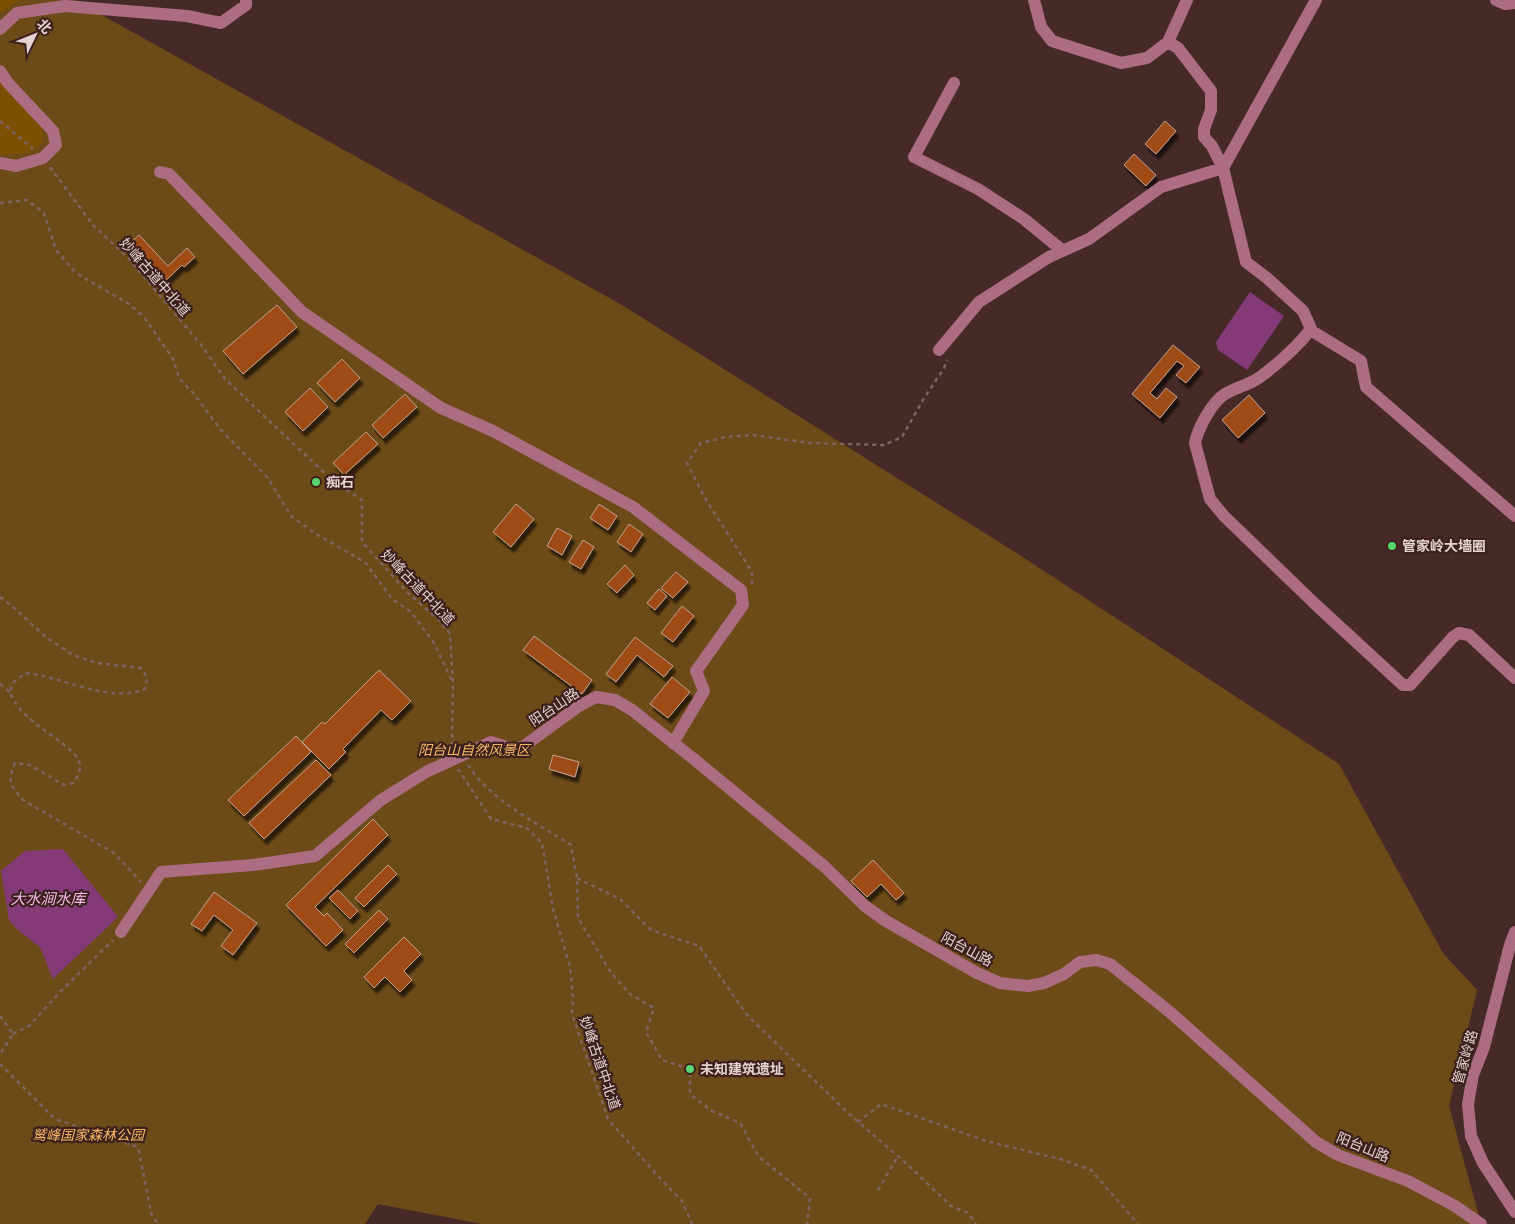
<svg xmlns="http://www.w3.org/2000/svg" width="1515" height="1224" font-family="'Source Serif 4','Noto Sans SC',serif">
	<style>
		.green { fill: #6d4b18 }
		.forest { fill: #7c5000 }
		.water { fill: #833a77 }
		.building { fill: #9f4c16; stroke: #c1a191; filter: url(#shadow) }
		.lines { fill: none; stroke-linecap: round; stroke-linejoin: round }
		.path { stroke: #7e6462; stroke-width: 2.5; stroke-dasharray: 4 4; stroke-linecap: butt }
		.minor { stroke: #ac6d82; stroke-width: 12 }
		.poi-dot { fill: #58d56f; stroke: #3c201e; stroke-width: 2 }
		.labels { text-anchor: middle; stroke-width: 4.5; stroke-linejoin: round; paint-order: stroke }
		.street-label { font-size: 14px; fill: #e7d3d1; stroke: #3c201e }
		.poi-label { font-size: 14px; font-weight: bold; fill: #e7d3d1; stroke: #3c201e; text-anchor: start }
		.park-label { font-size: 14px; font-style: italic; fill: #f8b964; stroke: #3c201e }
		.water-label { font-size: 15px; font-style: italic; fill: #f8baea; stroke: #3c201e }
	</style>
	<defs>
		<filter id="shadow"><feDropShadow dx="3" dy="5.5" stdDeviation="1" flood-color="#0009"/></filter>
	</defs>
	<rect width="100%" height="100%" fill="#472a28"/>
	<path class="green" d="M 0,0 L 75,0 L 622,305 L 1021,556 L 1339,764 L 1443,953 L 1477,990 L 1449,1106 L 1481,1224 L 482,1224 L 378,1204 L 365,1224 L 0,1224 Z"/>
	<path class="forest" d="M 0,0 L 19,0 L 0,13 Z
		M 0,80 L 43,128 C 42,132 43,137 42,141 C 35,156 13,155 0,154 Z"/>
	<path class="water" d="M 1250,292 L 1284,316 L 1247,370 L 1218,350 L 1216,342 Z
		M 63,849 L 118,917 L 53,979 L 40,947 L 19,931 L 9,920 L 1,871 L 25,851 Z"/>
	<path class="building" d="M 1165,121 L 1176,131 L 1156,154 L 1145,144 Z
		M 1134,154 L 1156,175 L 1146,186 L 1124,165 Z
		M 139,235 L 168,266 L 187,248 L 195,257 L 184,267 L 182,265 L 161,285 L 125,248 Z
		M 277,305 L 297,327 L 243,374 L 223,351 Z
		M 1173,345 L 1200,367 L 1186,383 L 1176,375 L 1184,366 L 1177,361 L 1150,393 L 1157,399 L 1166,388 L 1177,397 L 1160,418 L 1132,394 Z
		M 342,359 L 360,378 L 335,402 L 317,383 Z
		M 310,388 L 328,407 L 303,431 L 285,412 Z
		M 405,394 L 417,407 L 383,438 L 372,425 Z
		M 1249,395 L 1265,413 L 1238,438 L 1222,420 Z
		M 366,432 L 378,444 L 344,475 L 333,463 Z
		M 516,504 L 534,519 L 511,547 L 493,532 Z
		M 599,504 L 617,516 L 608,530 L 590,518 Z
		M 629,524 L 643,534 L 631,552 L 617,542 Z
		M 557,528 L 572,536 L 562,555 L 547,546 Z
		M 583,540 L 594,547 L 581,569 L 569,562 Z
		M 625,565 L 634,575 L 617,593 L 607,584 Z
		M 676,572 L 688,582 L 673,598 L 661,588 Z
		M 659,589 L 667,596 L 655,610 L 647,603 Z
		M 682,606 L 694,616 L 673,642 L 661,633 Z
		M 534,636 L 592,680 L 582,694 L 523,650 Z
		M 635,637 L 673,666 L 664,677 L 637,655 L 616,682 L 606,674 Z
		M 379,670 L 411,701 L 392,720 L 381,710 L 343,749 L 346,752 L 329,769 L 302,742 L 322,722 L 325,724 Z
		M 672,677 L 690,692 L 668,718 L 650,704 Z
		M 296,736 L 311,752 L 244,816 L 228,800 Z
		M 553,755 L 579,762 L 575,777 L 549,769 Z
		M 316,760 L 331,775 L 264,839 L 249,823 Z
		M 373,819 L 388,835 L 315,907 L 324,916 L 327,913 L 343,930 L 326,946 L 286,905 Z
		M 873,860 L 904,893 L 896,900 L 881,884 L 867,897 L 851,881 Z
		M 388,865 L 397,874 L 364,907 L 355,898 Z
		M 338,890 L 358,911 L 350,919 L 329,898 Z
		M 214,892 L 257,923 L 233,955 L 221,946 L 233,930 L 214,915 L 202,931 L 191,924 Z
		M 379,910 L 388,919 L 354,953 L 345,944 Z
		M 404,937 L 421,954 L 404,971 L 412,980 L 400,992 L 385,977 L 374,988 L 364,977 Z"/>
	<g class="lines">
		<path class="path" d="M 0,121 L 33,149
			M 50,167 L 93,225 L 129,259 L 202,346 L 225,379 L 333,481 L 362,500 L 362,542 L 409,594 L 440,621 L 450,634 L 453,684 L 452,745
			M 0,203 L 27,200 L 44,213 L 56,250 L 76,273 L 129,304 L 144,317 L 173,359 L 179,378 L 194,394 L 220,429 L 268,478 L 291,516 L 313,532 L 366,563 L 392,599 L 411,612 L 434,643 L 452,681
			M 752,584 L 752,572 L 705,498 L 687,463 L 701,443 L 726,437 L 753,435 L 810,443 L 884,445 L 902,437 L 923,400 L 944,368 L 947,360
			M 0,597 L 12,606 L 47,638 L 73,655 L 97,663 L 141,668 C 147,675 148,680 145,689 C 108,704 62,676 25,673 L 13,683 L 10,692 C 18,715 44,729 63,744 C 68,748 77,755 79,761 C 82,770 78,776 73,783 L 64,785 L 30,765 L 15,763 C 7,782 10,785 23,800 L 114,853 L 141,882
			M 0,684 L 10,692
			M 468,765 C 490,800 537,823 571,845 L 577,878 L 578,918 L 611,973 L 630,994 L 654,1008 L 646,1032 L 662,1060 L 690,1069 L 690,1094 L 712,1111 L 740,1123 L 759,1157 L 810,1198 L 807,1224
			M 458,769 L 491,819 L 527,828 L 542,843 L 553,909 L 570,967 L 573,997 L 572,1014 L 608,1119 L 657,1175 L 682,1201 L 692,1224
			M 577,878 L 620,899 L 651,930 L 699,946 L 747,1015 L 848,1113 L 908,1165 L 951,1206 L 968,1213 L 976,1224
			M 0,1016 L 13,1034 L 0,1054
			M 13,1034 L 29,1026 L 61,991 L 113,940
			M 0,1064 L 55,1119 L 138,1147 L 152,1217 L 159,1224
			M 858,1122 L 881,1104 L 986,1141 L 1060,1159 L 1091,1170 L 1138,1224
			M 878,1190 L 898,1156"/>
		<path class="minor" d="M 1034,0 L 1041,27 L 1052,41 L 1121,63 L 1147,58 L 1168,42 L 1187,0
			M 1316,0 L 1223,168 L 1246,262 L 1267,278 L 1303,311 L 1312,331 L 1361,361 L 1366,387 L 1515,516
			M 1496,0 L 1505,4 L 1515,3
			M 0,29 L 17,13 L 65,6 L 187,16 L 221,23 L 246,5 L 246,0
			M 0,71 L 8,83 L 53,131 L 56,145 L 43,158 L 16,166 L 0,163
			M 954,83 L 914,157 L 978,189 L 1024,219 L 1063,251
			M 160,172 L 169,174 L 302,312 L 441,408 L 493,431 L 633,507 L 741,590 L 743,605 L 696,671 L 704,691 L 673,743
			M 1311,329 C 1297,347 1279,363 1260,377 C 1250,385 1236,387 1225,394 C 1212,402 1198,428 1195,443 L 1210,499 L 1224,516 L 1315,604 L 1403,685 L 1410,685 L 1453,637 L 1459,633 L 1469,635 L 1515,678
			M 939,350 L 979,302 L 1049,257 L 1089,239 L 1161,187 L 1223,168 L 1212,146 L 1204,137 L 1204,129 L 1211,110 L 1211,91 L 1178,48 L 1168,42
			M 121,932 L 161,872 L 253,865 L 315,856 L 381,800 L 426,772 L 491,742 L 513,749 L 524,746 L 579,706 L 596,697 L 615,700 L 632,710 L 695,760 L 825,867 L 865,906 L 886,921 L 977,973 L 1000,983 L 1028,986 L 1044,983 L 1064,974 L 1080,962 L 1096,960 L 1110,964 L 1171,1013 L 1316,1142 L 1338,1155 L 1408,1181 L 1455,1206 L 1481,1224
			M 1515,932 L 1510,945 L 1484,1047 L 1473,1075 L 1468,1104 L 1471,1136 L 1483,1163 L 1515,1212"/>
	</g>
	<g class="poi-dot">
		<circle cx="316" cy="482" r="5"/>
		<circle cx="1392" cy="546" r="5"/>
		<circle cx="690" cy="1069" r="5"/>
	</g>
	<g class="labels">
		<g class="street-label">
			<text transform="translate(155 277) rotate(49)" y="5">妙峰古道中北道</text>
			<text transform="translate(418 587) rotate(46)" y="5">妙峰古道中北道</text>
			<text transform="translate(554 707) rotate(-34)" y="5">阳台山路</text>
			<text transform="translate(967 949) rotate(28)" y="5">阳台山路</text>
			<text transform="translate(1465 1057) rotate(-74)" y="5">管家岭路</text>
			<text transform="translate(600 1063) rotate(71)" y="5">妙峰古道中北道</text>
			<text transform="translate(1363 1147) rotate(22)" y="5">阳台山路</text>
		</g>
		<g class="poi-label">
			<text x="326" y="487">痴石</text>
			<text x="1402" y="551">管家岭大墙圈</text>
			<text x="700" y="1074">未知建筑遗址</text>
		</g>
		<g class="park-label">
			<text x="474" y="755">阳台山自然风景区</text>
			<text x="88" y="1140">鹫峰国家森林公园</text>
		</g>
		<g class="water-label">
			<text x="48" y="904">大水涧水库</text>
		</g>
	</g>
	<g transform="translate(35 35) rotate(47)" stroke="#3c201e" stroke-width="4" paint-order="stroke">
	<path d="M0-4L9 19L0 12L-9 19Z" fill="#e7d3d1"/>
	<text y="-8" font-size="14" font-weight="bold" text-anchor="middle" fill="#e7d3d1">北</text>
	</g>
</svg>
